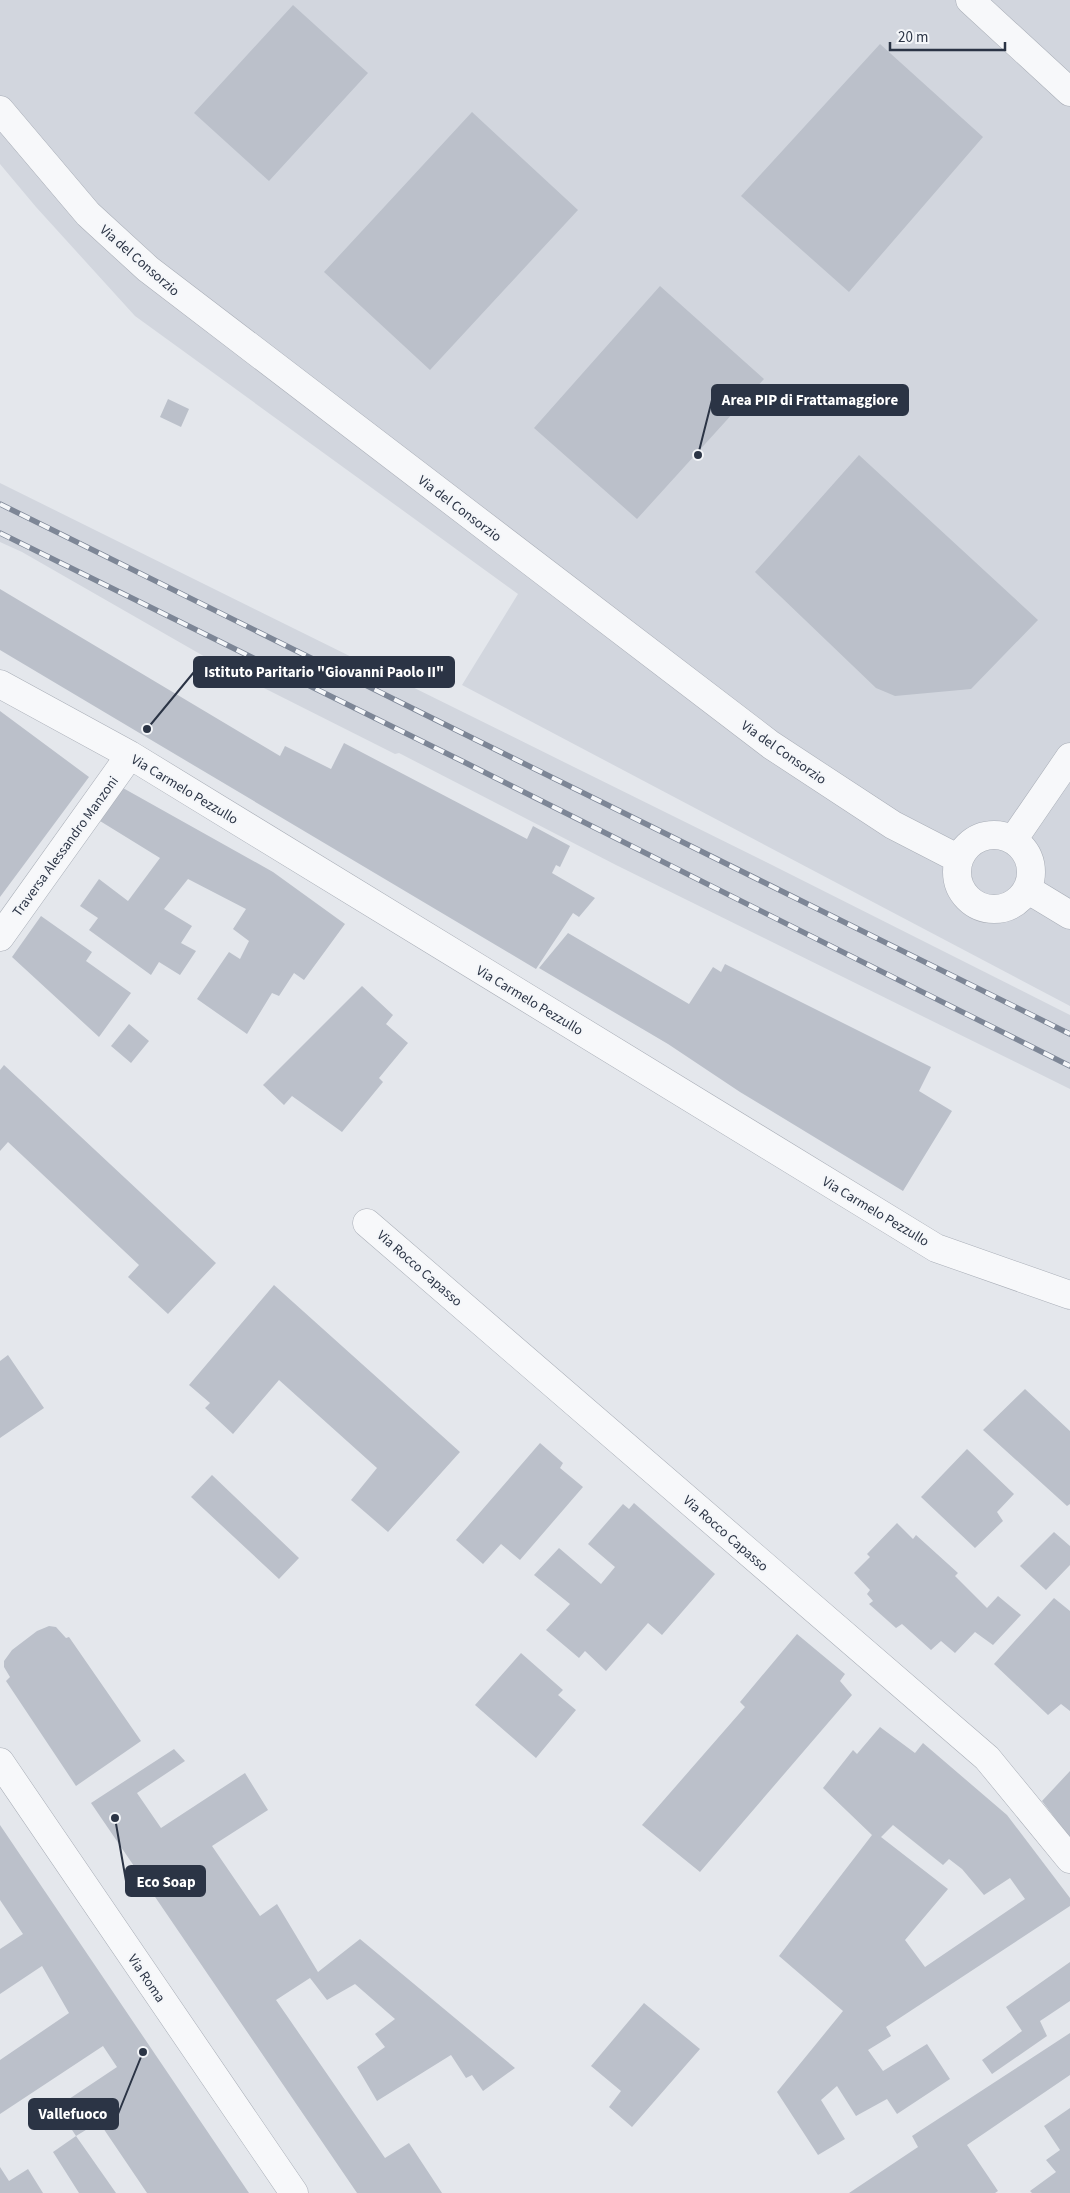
<svg xmlns="http://www.w3.org/2000/svg" width="1070" height="2193" font-family="'Source Sans 3',sans-serif">
	<style>
		.built { fill: #d2d6de }
		.building { fill: #bbc0ca; fill-rule: evenodd }
		.lines { fill: none; stroke-linecap: round; stroke-linejoin: round }
		.minor-casing { stroke: #a9aeb7; stroke-width: 29 }
		.tertiary-casing { stroke: #a9aeb7; stroke-width: 29 }
		.minor { stroke: #f7f8fa; stroke-width: 28 }
		.tertiary { stroke: #f7f8fa; stroke-width: 28 }
		.rail-casing { stroke: #7d8696; stroke-width: 5.5 }
		.rail { stroke: #f4f6f9; stroke-width: 4; stroke-dasharray: 11; stroke-linecap: butt }
		.labels { text-anchor: middle; stroke-width: 4; stroke-linejoin: round; paint-order: stroke }
		.street-label { font-size: 14px; fill: #2b3445; stroke: #f4f6f9 }
		.leader { fill: none; stroke: #2b3445; stroke-width: 2 }
		.callout-dot { fill: #2b3445; stroke: #f4f6f9; stroke-width: 2 }
		.callout { fill: #2b3445; stroke: #2b3445; stroke-width: 2 }
		.callout-label { font-size: 15px; text-anchor: middle; font-weight: bold; fill: #fff }
	</style>
	<rect width="100%" height="100%" fill="#e4e7ec"/>
	<path class="built" d="M 0,0 L 1070,0 L 1070,1006 L 462,685 L 518,594 L 135,316 L 36,207 L 0,164 Z
		M 0,483 L 770,864 L 1070,1015 L 1070,1089 L 616,865 L 399,753 L 395,754 L 228,670 L 22,552 L 0,542 Z"/>
	<path class="building" d="M 293,5 L 368,73 L 269,181 L 194,113 Z
		M 880,44 L 983,137 L 849,292 L 741,196 Z
		M 472,112 L 578,210 L 430,370 L 324,272 Z
		M 660,286 L 764,379 L 637,519 L 534,428 Z
		M 168,399 L 189,409 L 181,427 L 160,417 Z
		M 859,455 L 1038,620 L 971,689 L 895,696 L 876,688 L 755,572 Z
		M 0,589 L 280,756 L 285,746 L 331,769 L 344,743 L 527,839 L 533,826 L 570,846 L 560,867 L 556,865 L 552,873 L 595,898 L 579,917 L 573,913 L 536,969 L 0,650 Z
		M 0,711 L 89,777 L 0,897 Z
		M 123,788 L 273,872 L 345,924 L 304,980 L 294,973 L 279,996 L 272,993 L 247,1034 L 197,999 L 229,952 L 240,959 L 249,941 L 233,929 L 246,909 L 188,879 L 164,909 L 192,926 L 181,943 L 196,951 L 180,975 L 159,962 L 151,975 L 89,930 L 98,918 L 80,906 L 99,879 L 128,901 L 160,858 L 100,821 Z
		M 41,916 L 92,952 L 86,961 L 131,993 L 99,1037 L 12,957 Z
		M 568,933 L 689,1004 L 713,967 L 721,972 L 725,964 L 931,1067 L 919,1091 L 952,1111 L 903,1191 L 740,1092 L 668,1044 L 539,968 Z
		M 362,986 L 393,1015 L 386,1024 L 408,1043 L 379,1078 L 383,1082 L 342,1132 L 292,1096 L 284,1105 L 263,1085 Z
		M 129,1024 L 149,1041 L 131,1063 L 111,1046 Z
		M 4,1065 L 216,1263 L 168,1314 L 128,1277 L 139,1265 L 8,1142 L 0,1151 L 0,1070 Z
		M 274,1285 L 460,1452 L 388,1532 L 351,1500 L 377,1468 L 279,1380 L 233,1434 L 205,1408 L 210,1403 L 189,1385 Z
		M 8,1355 L 44,1408 L 0,1438 L 0,1361 Z
		M 1025,1389 L 1070,1431 L 1070,1504 L 1067,1506 L 983,1430 Z
		M 540,1443 L 563,1463 L 560,1468 L 583,1487 L 520,1560 L 501,1544 L 483,1564 L 456,1540 Z
		M 967,1449 L 1014,1494 L 997,1512 L 1003,1521 L 975,1548 L 921,1497 Z
		M 212,1475 L 299,1558 L 279,1579 L 191,1497 Z
		M 634,1503 L 715,1574 L 662,1635 L 648,1623 L 606,1671 L 585,1651 L 579,1658 L 546,1630 L 570,1604 L 534,1575 L 559,1548 L 601,1584 L 615,1567 L 588,1544 L 623,1504 L 629,1509 Z
		M 897,1523 L 913,1539 L 916,1535 L 958,1573 L 955,1576 L 987,1608 L 998,1596 L 1021,1615 L 993,1645 L 975,1632 L 955,1653 L 941,1641 L 931,1650 L 902,1624 L 896,1628 L 869,1604 L 873,1601 L 867,1594 L 870,1590 L 854,1573 L 870,1557 L 867,1554 Z
		M 1054,1532 L 1070,1546 L 1070,1565 L 1046,1590 L 1020,1566 Z
		M 1054,1598 L 1070,1611 L 1070,1711 L 1061,1704 L 1048,1715 L 994,1664 Z
		M 49,1626 L 56,1627 L 66,1638 L 69,1637 L 141,1741 L 76,1786 L 6,1681 L 10,1677 L 4,1667 L 4,1661 L 12,1650 L 37,1631 Z
		M 797,1634 L 845,1674 L 840,1681 L 852,1695 L 700,1872 L 642,1825 L 745,1707 L 740,1702 Z
		M 521,1653 L 563,1690 L 558,1695 L 576,1710 L 536,1758 L 475,1705 Z
		M 880,1727 L 915,1753 L 923,1743 L 1007,1815 L 1070,1898 L 1070,1906 L 886,2027 L 891,2036 L 868,2050 L 883,2071 L 927,2044 L 950,2079 L 897,2114 L 887,2099 L 856,2116 L 837,2086 L 821,2100 L 845,2139 L 818,2155 L 777,2092 L 843,2011 L 779,1956 L 872,1835 L 823,1788 L 853,1750 L 857,1754 ZM 893,1825 L 943,1865 L 949,1859 L 962,1869 L 984,1895 L 1010,1878 L 1025,1899 L 925,1967 L 905,1940 L 948,1889 L 881,1837 Z
		M 174,1749 L 185,1761 L 137,1793 L 161,1828 L 245,1773 L 268,1810 L 212,1846 L 260,1916 L 277,1904 L 318,1972 L 360,1939 L 515,2068 L 483,2091 L 472,2075 L 466,2078 L 451,2055 L 377,2101 L 357,2067 L 385,2047 L 375,2034 L 395,2019 L 355,1984 L 327,2000 L 310,1978 L 276,2000 L 385,2158 L 409,2143 L 442,2193 L 357,2193 L 91,1803 Z
		M 1070,1771 L 1070,1838 L 1042,1801 Z
		M 0,1825 L 249,2193 L 147,2193 L 99,2122 L 76,2136 L 57,2107 L 117,2067 L 103,2046 L 0,2114 L 0,2060 L 69,2013 L 42,1966 L 0,1994 L 0,1949 L 23,1934 L 0,1900 Z
		M 1070,1962 L 1070,2001 L 1040,2021 L 1047,2036 L 992,2074 L 982,2060 L 1022,2031 L 1006,2007 Z
		M 644,2003 L 700,2049 L 632,2127 L 609,2107 L 621,2091 L 591,2066 Z
		M 1070,2033 L 1070,2075 L 967,2145 L 998,2191 L 995,2193 L 849,2193 L 918,2147 L 912,2136 Z
		M 1070,2108 L 1070,2193 L 1032,2193 L 1030,2191 L 1056,2172 L 1046,2160 L 1060,2150 L 1044,2126 Z
		M 76,2136 L 116,2193 L 79,2193 L 53,2152 Z
		M 0,2167 L 9,2181 L 28,2169 L 43,2193 L 0,2193 Z"/>
	<g class="lines">
		<g class="minor-casing">
			<path id="minor" d="M 970,0 L 1070,92
				M 0,110 L 88,214 L 148,269 L 771,745 L 893,825 L 959,859
				M 0,684 L 130,755 L 936,1248 L 1070,1295
				M957 872a37 37 0 1 1 74 0a37 37 0 1 1-74 0Z
				M 1013,840 L 1070,757
				M 1027,889 L 1070,915
				M 0,937 L 130,755
				M 367,1223 L 987,1758 L 1070,1859"/>
		</g>
		<g class="tertiary-casing">
			<path id="tertiary" d="M 0,1762 L 294,2193"/>
		</g>
		<use href="#minor" class="minor"/>
		<use href="#tertiary" class="tertiary"/>
		<g class="rail-casing">
			<path id="rail" d="M 0,504 L 1070,1034
				M 0,533 L 468,764 L 1070,1066"/>
		</g>
		<use href="#rail" class="rail"/>
	</g>
	<g class="labels">
		<g class="street-label">
			<text transform="translate(140 260) rotate(41)" y="5">Via del Consorzio</text>
			<text transform="translate(460 508) rotate(37)" y="5">Via del Consorzio</text>
			<text transform="translate(784 752) rotate(35)" y="5">Via del Consorzio</text>
			<text transform="translate(185 789) rotate(31)" y="5">Via Carmelo Pezzullo</text>
			<text transform="translate(65 846) rotate(-54)" y="5">Traversa Alessandro Manzoni</text>
			<text transform="translate(530 1000) rotate(31)" y="5">Via Carmelo Pezzullo</text>
			<text transform="translate(876 1211) rotate(31)" y="5">Via Carmelo Pezzullo</text>
			<text transform="translate(420 1268) rotate(41)" y="5">Via Rocco Capasso</text>
			<text transform="translate(726 1533) rotate(41)" y="5">Via Rocco Capasso</text>
			<text transform="translate(147 1978) rotate(56)" y="5">Via Roma</text>
		</g>
	</g>
	<path class="leader" d="M698 455L712 400M147 729L194 672M115 1818L126 1881M143 2052L118 2114"/>
	<g class="callout-dot">
		<circle cx="698" cy="455" r="5"/>
		<circle cx="147" cy="729" r="5"/>
		<circle cx="115" cy="1818" r="5"/>
		<circle cx="143" cy="2052" r="5"/>
	</g>
	<g class="callout">
		<rect x="712" y="385" width="196" height="30" rx="5"/>
		<rect x="194" y="657" width="260" height="30" rx="5"/>
		<rect x="126" y="1866" width="79" height="30" rx="5"/>
		<rect x="29" y="2099" width="89" height="30" rx="5"/>
	</g>
	<g class="callout-label">
		<text x="810" y="405">Area PIP di Frattamaggiore</text>
		<text x="324" y="677">Istituto Paritario "Giovanni Paolo II"</text>
		<text x="166" y="1887">Eco Soap</text>
		<text x="73" y="2119">Vallefuoco</text>
	</g>
	<path d="M890 42v8h115v-8" fill="none" stroke="#2b3445" stroke-width="2.5"/>
	<text x="898" y="42" font-size="15" fill="#2b3445" stroke="#f4f6f9" stroke-width="4" paint-order="stroke">20 m</text>
</svg>
